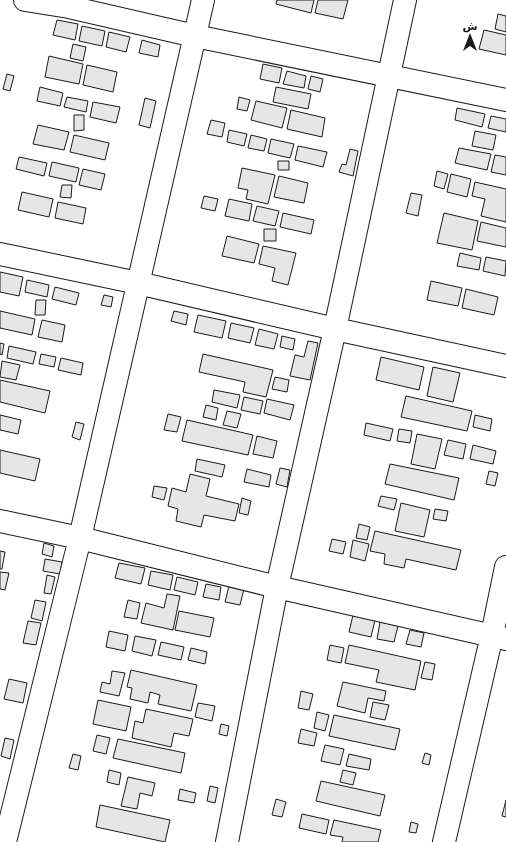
<svg xmlns="http://www.w3.org/2000/svg" width="506" height="842" font-family="'DejaVu Sans',Cairo,sans-serif">
	<style>
		.building { fill: #e6e6e6; stroke: #1a1a1a }
		.lines { fill: none; stroke-linecap: round; stroke-linejoin: round }
		.minor-casing { stroke: #1a1a1a; stroke-width: 24 }
		.minor { stroke: #fff; stroke-width: 22 }
	</style>
	<rect width="100%" height="100%" fill="#fff"/>
	<path class="building" d="M 277,0 L 314,0 L 311,13 L 276,4 Z
		M 318,0 L 348,0 L 343,19 L 315,13 Z
		M 498,14 L 506,16 L 506,32 L 495,29 Z
		M 57,20 L 78,24 L 75,40 L 53,35 Z
		M 82,26 L 105,31 L 102,46 L 79,41 Z
		M 484,30 L 506,35 L 506,55 L 479,49 Z
		M 109,32 L 130,37 L 126,52 L 106,47 Z
		M 142,40 L 160,45 L 158,57 L 139,53 Z
		M 73,44 L 86,47 L 83,61 L 70,58 Z
		M 49,56 L 83,64 L 79,84 L 45,77 Z
		M 263,64 L 282,68 L 279,83 L 260,79 Z
		M 87,65 L 117,72 L 113,92 L 83,85 Z
		M 287,71 L 306,76 L 304,88 L 283,84 Z
		M 7,74 L 14,76 L 10,91 L 3,89 Z
		M 311,76 L 323,79 L 320,92 L 308,89 Z
		M 40,87 L 63,93 L 60,106 L 37,101 Z
		M 276,87 L 311,94 L 308,109 L 273,102 Z
		M 67,97 L 88,101 L 86,112 L 64,107 Z
		M 239,97 L 250,100 L 247,111 L 237,109 Z
		M 145,98 L 156,101 L 150,128 L 139,125 Z
		M 256,101 L 287,108 L 282,128 L 251,120 Z
		M 93,102 L 120,107 L 116,123 L 90,117 Z
		M 457,108 L 485,114 L 482,127 L 455,120 Z
		M 291,110 L 325,118 L 322,137 L 287,129 Z
		M 74,115 L 84,115 L 84,130 L 74,131 Z
		M 491,116 L 506,119 L 506,132 L 488,128 Z
		M 211,120 L 225,123 L 222,137 L 207,134 Z
		M 38,125 L 69,132 L 64,150 L 33,144 Z
		M 229,130 L 247,134 L 244,146 L 227,142 Z
		M 475,131 L 496,135 L 493,150 L 472,146 Z
		M 74,135 L 109,143 L 105,160 L 70,152 Z
		M 251,135 L 267,139 L 264,151 L 248,148 Z
		M 271,139 L 294,144 L 290,158 L 268,153 Z
		M 298,146 L 327,152 L 323,167 L 295,160 Z
		M 459,148 L 491,154 L 487,170 L 455,163 Z
		M 350,149 L 358,151 L 353,176 L 339,172 L 342,164 L 346,165 Z
		M 495,155 L 506,157 L 506,175 L 491,172 Z
		M 19,157 L 47,163 L 44,176 L 16,169 Z
		M 278,161 L 289,161 L 289,170 L 278,170 Z
		M 52,162 L 79,168 L 76,182 L 49,176 Z
		M 242,168 L 275,175 L 268,204 L 246,199 L 248,190 L 238,188 Z
		M 83,169 L 105,174 L 101,190 L 79,185 Z
		M 437,171 L 448,174 L 444,189 L 434,186 Z
		M 451,174 L 471,179 L 467,197 L 447,192 Z
		M 279,176 L 308,183 L 304,203 L 274,197 Z
		M 475,182 L 506,189 L 506,222 L 481,216 L 485,199 L 472,196 Z
		M 62,185 L 72,185 L 71,198 L 60,197 Z
		M 22,192 L 53,199 L 49,217 L 18,210 Z
		M 411,193 L 422,195 L 418,216 L 406,213 Z
		M 204,196 L 218,199 L 215,211 L 201,208 Z
		M 229,199 L 252,204 L 249,221 L 225,216 Z
		M 58,202 L 86,208 L 83,224 L 55,218 Z
		M 257,206 L 279,211 L 275,226 L 253,221 Z
		M 283,213 L 314,220 L 311,234 L 280,227 Z
		M 444,213 L 478,221 L 472,250 L 437,243 Z
		M 481,222 L 506,228 L 506,247 L 477,241 Z
		M 264,229 L 276,229 L 276,241 L 264,241 Z
		M 227,236 L 259,244 L 254,263 L 222,256 Z
		M 263,246 L 296,253 L 288,285 L 272,281 L 275,268 L 259,264 Z
		M 460,253 L 481,258 L 479,270 L 457,266 Z
		M 486,257 L 506,261 L 505,276 L 483,271 Z
		M 0,272 L 23,277 L 19,296 L 0,292 Z
		M 27,280 L 49,285 L 47,297 L 25,292 Z
		M 431,281 L 462,288 L 458,306 L 427,300 Z
		M 55,287 L 79,293 L 76,305 L 52,299 Z
		M 466,289 L 498,297 L 494,315 L 462,308 Z
		M 104,295 L 113,297 L 111,307 L 101,305 Z
		M 36,300 L 46,300 L 45,315 L 35,315 Z
		M 0,311 L 35,319 L 32,335 L 0,328 Z
		M 174,311 L 188,314 L 186,325 L 171,321 Z
		M 198,315 L 226,321 L 222,338 L 194,332 Z
		M 42,320 L 65,325 L 62,342 L 38,337 Z
		M 231,323 L 254,328 L 250,343 L 228,338 Z
		M 259,329 L 278,334 L 274,349 L 255,345 Z
		M 282,336 L 295,339 L 293,350 L 280,347 Z
		M 308,341 L 318,343 L 310,380 L 290,376 L 295,355 L 304,357 Z
		M 0,343 L 4,344 L 2,355 L 0,354 Z
		M 9,346 L 36,352 L 33,364 L 7,358 Z
		M 41,354 L 56,357 L 54,367 L 39,364 Z
		M 203,354 L 273,370 L 266,397 L 243,392 L 245,382 L 199,372 Z
		M 381,357 L 424,367 L 419,390 L 376,380 Z
		M 61,358 L 83,363 L 81,375 L 58,370 Z
		M 2,361 L 20,365 L 16,380 L 0,377 Z
		M 433,367 L 460,373 L 453,402 L 427,396 Z
		M 275,377 L 289,380 L 287,392 L 272,389 Z
		M 0,380 L 50,391 L 45,413 L 0,402 Z
		M 214,390 L 240,395 L 237,408 L 212,402 Z
		M 406,396 L 472,411 L 467,431 L 401,417 Z
		M 244,397 L 263,401 L 260,414 L 241,410 Z
		M 267,399 L 294,405 L 290,420 L 264,413 Z
		M 206,405 L 218,408 L 216,420 L 203,417 Z
		M 227,411 L 241,414 L 237,428 L 223,425 Z
		M 168,414 L 181,417 L 177,432 L 164,430 Z
		M 0,415 L 21,420 L 18,434 L 0,430 Z
		M 475,415 L 492,419 L 490,431 L 473,427 Z
		M 187,420 L 253,435 L 248,455 L 182,441 Z
		M 76,422 L 84,424 L 80,440 L 72,437 Z
		M 366,423 L 393,429 L 390,441 L 364,435 Z
		M 399,429 L 412,431 L 410,443 L 397,441 Z
		M 417,434 L 442,439 L 435,469 L 411,464 Z
		M 257,436 L 277,441 L 273,458 L 253,454 Z
		M 448,440 L 466,444 L 463,459 L 444,455 Z
		M 473,445 L 496,451 L 493,464 L 470,459 Z
		M 0,450 L 40,459 L 35,481 L 0,473 Z
		M 197,459 L 225,465 L 222,477 L 195,471 Z
		M 390,464 L 459,478 L 454,500 L 385,484 Z
		M 280,468 L 290,470 L 287,487 L 276,484 Z
		M 247,469 L 271,475 L 269,487 L 244,482 Z
		M 489,471 L 498,473 L 495,486 L 486,484 Z
		M 190,474 L 210,479 L 206,496 L 239,504 L 235,521 L 204,515 L 201,527 L 176,521 L 178,509 L 168,506 L 172,488 L 186,492 Z
		M 154,486 L 167,488 L 164,500 L 152,497 Z
		M 381,496 L 397,499 L 394,510 L 378,506 Z
		M 242,498 L 251,501 L 248,515 L 239,513 Z
		M 401,503 L 430,510 L 424,537 L 395,531 Z
		M 435,509 L 448,511 L 446,521 L 433,519 Z
		M 359,524 L 370,527 L 367,540 L 356,538 Z
		M 375,531 L 461,550 L 456,570 L 406,559 L 404,568 L 384,564 L 385,554 L 370,551 Z
		M 332,539 L 346,542 L 343,554 L 329,551 Z
		M 353,540 L 369,544 L 365,561 L 350,557 Z
		M 44,543 L 54,546 L 52,557 L 42,554 Z
		M 0,551 L 5,552 L 2,569 L 0,569 Z
		M 45,559 L 62,562 L 60,574 L 43,571 Z
		M 119,563 L 145,568 L 141,584 L 115,578 Z
		M 151,571 L 173,575 L 170,590 L 148,585 Z
		M 0,572 L 9,573 L 5,590 L 0,589 Z
		M 47,575 L 55,577 L 51,594 L 44,593 Z
		M 177,577 L 198,582 L 195,595 L 174,590 Z
		M 206,584 L 221,587 L 219,600 L 203,597 Z
		M 229,586 L 244,589 L 240,605 L 225,602 Z
		M 167,594 L 180,596 L 173,630 L 141,623 L 146,603 L 164,608 Z
		M 35,600 L 46,602 L 42,621 L 31,618 Z
		M 128,600 L 140,603 L 137,619 L 124,617 Z
		M 179,611 L 214,618 L 210,637 L 175,630 Z
		M 353,615 L 375,620 L 371,637 L 349,632 Z
		M 28,621 L 41,623 L 36,645 L 23,643 Z
		M 380,622 L 398,626 L 394,642 L 377,639 Z
		M 410,630 L 424,633 L 421,647 L 406,644 Z
		M 109,631 L 128,635 L 125,651 L 106,647 Z
		M 135,636 L 156,640 L 152,656 L 132,651 Z
		M 161,642 L 184,647 L 181,660 L 158,655 Z
		M 330,645 L 344,648 L 341,663 L 327,660 Z
		M 349,645 L 421,661 L 415,690 L 376,682 L 379,670 L 345,663 Z
		M 191,648 L 207,652 L 205,664 L 188,660 Z
		M 425,662 L 435,664 L 432,680 L 421,678 Z
		M 131,670 L 197,685 L 191,711 L 158,704 L 160,695 L 150,692 L 148,703 L 130,699 L 132,688 L 127,687 Z
		M 112,671 L 125,673 L 119,696 L 100,692 L 102,682 L 110,684 Z
		M 9,679 L 27,683 L 23,703 L 4,699 Z
		M 343,682 L 386,691 L 384,701 L 368,698 L 365,713 L 337,706 Z
		M 301,691 L 313,694 L 309,710 L 298,708 Z
		M 98,700 L 131,707 L 126,731 L 93,724 Z
		M 373,702 L 389,705 L 385,720 L 370,717 Z
		M 198,703 L 215,706 L 212,721 L 195,717 Z
		M 146,709 L 193,719 L 189,736 L 174,733 L 171,747 L 132,738 L 135,721 L 143,723 Z
		M 317,712 L 329,715 L 325,731 L 314,728 Z
		M 334,715 L 400,729 L 395,750 L 329,736 Z
		M 221,724 L 229,726 L 227,736 L 219,734 Z
		M 301,729 L 317,733 L 314,746 L 298,743 Z
		M 97,735 L 110,738 L 106,754 L 93,751 Z
		M 5,738 L 14,740 L 10,759 L 1,756 Z
		M 118,739 L 185,753 L 181,773 L 113,758 Z
		M 325,745 L 344,749 L 340,765 L 321,761 Z
		M 425,753 L 431,755 L 429,765 L 422,763 Z
		M 73,754 L 81,756 L 78,770 L 69,768 Z
		M 349,754 L 371,759 L 369,770 L 346,766 Z
		M 109,770 L 121,773 L 119,785 L 107,782 Z
		M 343,770 L 356,773 L 353,785 L 340,782 Z
		M 128,777 L 155,783 L 152,796 L 140,793 L 137,809 L 121,806 Z
		M 321,781 L 385,795 L 380,816 L 316,801 Z
		M 210,786 L 218,788 L 215,803 L 207,801 Z
		M 180,789 L 196,793 L 194,803 L 178,800 Z
		M 276,799 L 286,802 L 282,817 L 272,815 Z
		M 506,800 L 506,817 L 502,816 Z
		M 100,805 L 170,820 L 165,842 L 96,827 Z
		M 302,814 L 329,820 L 326,834 L 299,828 Z
		M 334,820 L 381,830 L 378,842 L 342,842 L 343,837 L 330,835 Z
		M 411,822 L 418,824 L 416,833 L 409,832 Z"/>
	<g class="lines">
		<g class="minor-casing">
			<path id="minor" d="M 25,0 L 69,7 L 195,36 L 506,100
				M 0,254 L 138,283 L 335,329 L 506,366
				M 0,521 L 80,538 L 277,587 L 506,639
				M 5,842 L 80,538 L 203,0
				M 227,842 L 277,587 L 335,329 L 405,0
				M 444,842 L 492,635 L 506,567"/>
		</g>
		<use href="#minor" class="minor"/>
	</g>
	<g transform="translate(470 36)" stroke="#ffffff" stroke-width="3" paint-order="stroke">
	<path d="M0-3L7 15L0 10L-7 15Z" fill="#1a1a1a"/>
	<text y="-6" font-size="11" font-weight="bold" text-anchor="middle" fill="#1a1a1a">ش</text>
	</g>
</svg>
